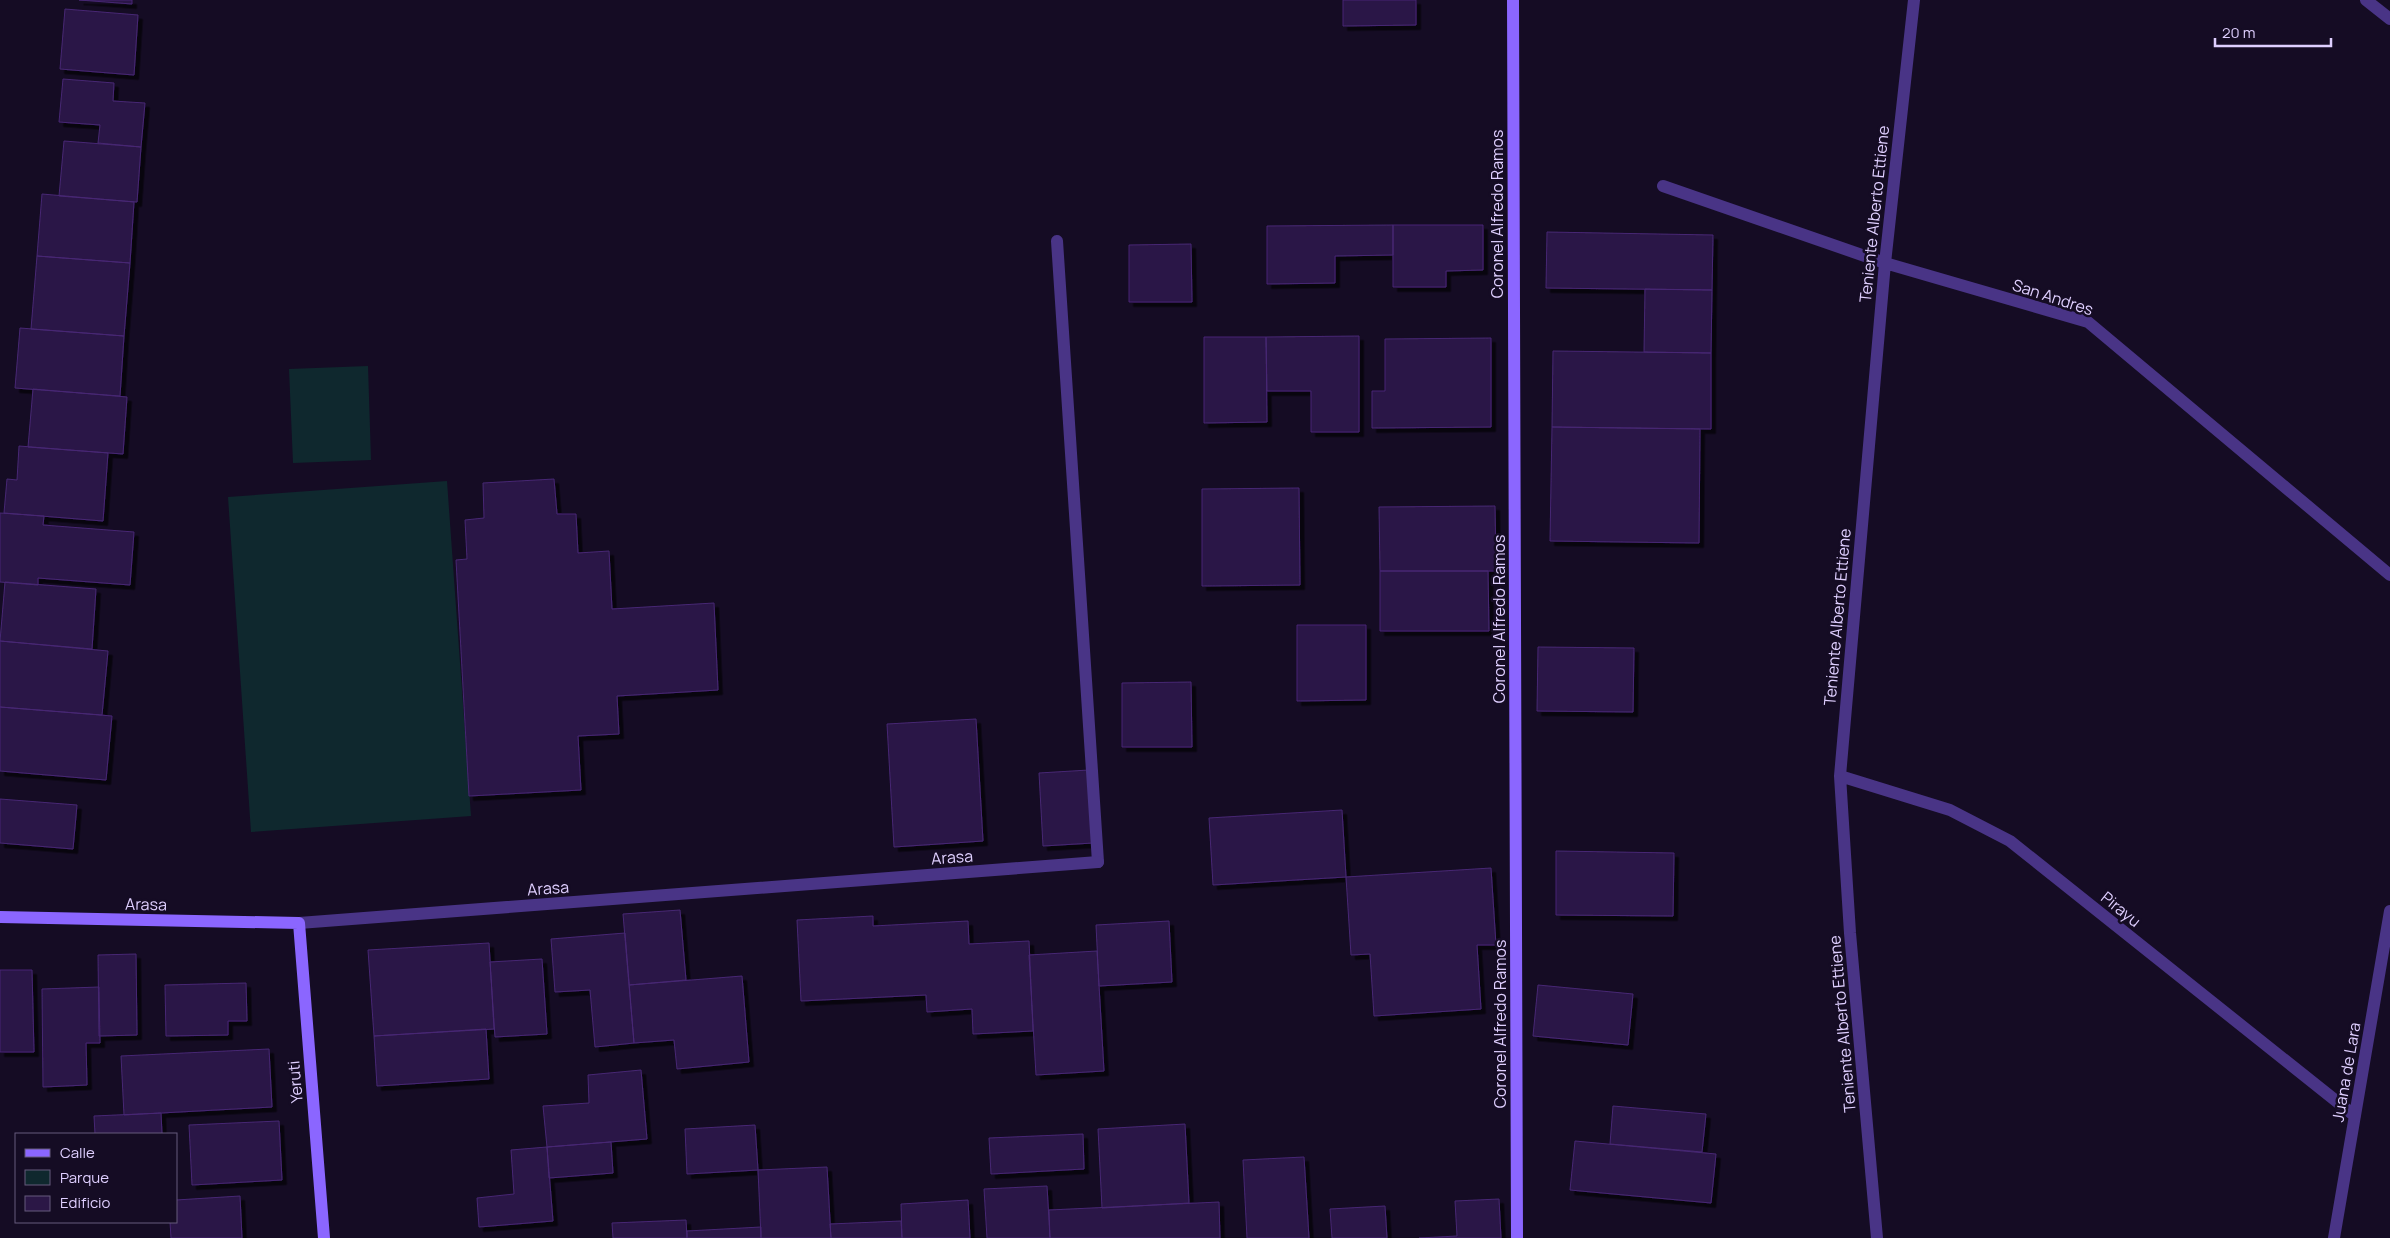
<svg xmlns="http://www.w3.org/2000/svg" width="2390" height="1238" font-family="Manrope,sans-serif">
	<style>
		.green { fill: #0f282e }
		.building { fill: #2b1746; stroke: #472774; filter: url(#shadow) }
		.lines { fill: none; stroke-linecap: round; stroke-linejoin: round }
		.lane { stroke: #493486; stroke-width: 12 }
		.street { stroke: #493486; stroke-width: 12 }
		.secondary { stroke: #8b66ff; stroke-width: 12 }
		.labels { text-anchor: middle; stroke-width: 5; stroke-linejoin: round; paint-order: stroke }
		.street-label { font-size: 16px; fill: #dfcfff; stroke: #150c24 }
	</style>
	<defs>
		<filter id="shadow"><feDropShadow dx="4.5" dy="4.5" stdDeviation="0" flood-color="#0009"/></filter>
	</defs>
	<rect width="100%" height="100%" fill="#150c24"/>
	<path class="green" d="M 368,366 L 371,460 L 293,463 L 289,369 Z
		M 447,481 L 471,816 L 251,832 L 228,497 Z"/>
	<path class="building" d="M 79,0 L 132,0 L 132,4 Z
		M 1343,0 L 1416,0 L 1416,25 L 1343,26 Z
		M 65,9 L 138,15 L 134,75 L 60,69 Z
		M 63,79 L 114,83 L 113,101 L 145,103 L 141,147 L 98,143 L 100,125 L 59,122 Z
		M 64,141 L 141,147 L 137,202 L 59,196 Z
		M 42,194 L 134,202 L 130,263 L 37,256 Z
		M 1393,225 L 1483,225 L 1483,270 L 1446,271 L 1446,287 L 1393,287 Z
		M 1393,225 L 1393,255 L 1335,256 L 1335,283 L 1267,284 L 1267,226 Z
		M 1547,232 L 1713,235 L 1712,290 L 1546,288 Z
		M 1191,244 L 1192,302 L 1129,302 L 1129,245 Z
		M 37,256 L 130,263 L 124,336 L 31,329 Z
		M 1645,289 L 1712,290 L 1711,353 L 1644,352 Z
		M 20,328 L 124,336 L 120,396 L 15,388 Z
		M 1359,336 L 1359,432 L 1311,432 L 1311,391 L 1267,391 L 1266,337 Z
		M 1204,337 L 1266,337 L 1267,422 L 1204,423 Z
		M 1491,338 L 1491,427 L 1372,428 L 1372,391 L 1385,391 L 1385,339 Z
		M 1553,351 L 1711,353 L 1711,429 L 1552,427 Z
		M 33,389 L 127,397 L 123,454 L 28,447 Z
		M 1552,427 L 1700,429 L 1699,543 L 1550,541 Z
		M 19,446 L 108,453 L 103,521 L 4,513 L 7,479 L 17,480 Z
		M 554,479 L 557,514 L 576,514 L 578,553 L 609,551 L 612,609 L 714,603 L 718,690 L 617,696 L 619,734 L 578,736 L 581,790 L 469,796 L 456,560 L 467,559 L 465,520 L 484,518 L 483,483 Z
		M 1299,488 L 1300,585 L 1202,586 L 1202,489 Z
		M 1495,506 L 1496,571 L 1380,571 L 1379,507 Z
		M 0,513 L 44,516 L 43,525 L 134,532 L 130,585 L 38,578 L 38,585 L 0,582 Z
		M 1380,571 L 1488,571 L 1489,631 L 1380,631 Z
		M 5,582 L 96,589 L 92,649 L 0,641 Z
		M 1297,625 L 1366,625 L 1366,700 L 1297,701 Z
		M 0,641 L 108,651 L 102,715 L 0,707 Z
		M 1538,647 L 1634,648 L 1633,712 L 1537,711 Z
		M 1191,682 L 1192,747 L 1122,747 L 1122,683 Z
		M 0,707 L 112,716 L 106,780 L 0,771 Z
		M 976,719 L 983,841 L 894,847 L 887,724 Z
		M 1089,770 L 1093,843 L 1043,846 L 1039,773 Z
		M 0,799 L 77,805 L 73,849 L 0,843 Z
		M 1342,810 L 1346,877 L 1213,885 L 1209,818 Z
		M 1556,851 L 1674,853 L 1673,916 L 1556,915 Z
		M 1491,868 L 1496,945 L 1477,945 L 1481,1009 L 1374,1016 L 1370,954 L 1351,955 L 1346,877 Z
		M 680,910 L 686,980 L 629,985 L 623,914 Z
		M 873,916 L 873,926 L 968,921 L 969,944 L 1029,941 L 1033,1031 L 973,1034 L 972,1009 L 927,1012 L 926,995 L 801,1001 L 797,920 Z
		M 1169,921 L 1172,982 L 1099,986 L 1096,925 Z
		M 625,933 L 634,1043 L 595,1047 L 590,990 L 555,992 L 551,939 Z
		M 489,943 L 494,1029 L 374,1036 L 368,950 Z
		M 1097,951 L 1104,1071 L 1036,1075 L 1029,955 Z
		M 136,954 L 137,1035 L 99,1036 L 98,955 Z
		M 542,959 L 547,1034 L 495,1037 L 490,962 Z
		M 0,970 L 32,970 L 34,1052 L 0,1052 Z
		M 742,976 L 749,1062 L 677,1069 L 674,1040 L 634,1043 L 629,985 Z
		M 246,983 L 247,1021 L 228,1021 L 228,1035 L 166,1036 L 165,985 Z
		M 1538,985 L 1633,994 L 1628,1045 L 1533,1036 Z
		M 99,987 L 100,1043 L 86,1043 L 87,1085 L 43,1087 L 42,989 Z
		M 486,1029 L 489,1079 L 377,1086 L 374,1036 Z
		M 269,1049 L 272,1107 L 124,1115 L 121,1056 Z
		M 641,1070 L 647,1139 L 547,1147 L 543,1106 L 589,1103 L 588,1075 Z
		M 1613,1106 L 1706,1114 L 1702,1152 L 1610,1144 Z
		M 161,1113 L 162,1134 L 95,1134 L 94,1116 Z
		M 279,1121 L 282,1180 L 192,1185 L 189,1125 Z
		M 1185,1124 L 1189,1203 L 1102,1208 L 1098,1129 Z
		M 755,1125 L 758,1170 L 687,1174 L 685,1129 Z
		M 1083,1134 L 1084,1169 L 991,1174 L 989,1138 Z
		M 1575,1141 L 1716,1154 L 1711,1203 L 1570,1190 Z
		M 611,1142 L 613,1173 L 549,1178 L 547,1147 Z
		M 547,1147 L 553,1221 L 479,1227 L 477,1198 L 514,1194 L 511,1150 Z
		M 1304,1157 L 1309,1238 L 1247,1238 L 1243,1160 Z
		M 827,1167 L 831,1238 L 761,1238 L 758,1170 Z
		M 1047,1186 L 1050,1238 L 987,1238 L 984,1189 Z
		M 240,1196 L 242,1238 L 171,1238 L 170,1222 L 176,1222 L 176,1200 Z
		M 1499,1199 L 1501,1238 L 1419,1238 L 1457,1236 L 1455,1201 Z
		M 968,1200 L 970,1238 L 902,1238 L 901,1204 Z
		M 1219,1202 L 1220,1238 L 1050,1238 L 1049,1210 Z
		M 1385,1206 L 1387,1238 L 1332,1238 L 1330,1209 Z
		M 686,1220 L 687,1238 L 613,1238 L 612,1223 Z
		M 901,1221 L 902,1238 L 831,1238 L 830,1224 Z
		M 761,1227 L 761,1238 L 687,1238 L 687,1231 Z"/>
	<g class="lines">
		<path class="lane" d="M 1057,241 L 1098,862"/>
		<path class="street" d="M 2366,0 L 2390,19
			M 1663,186 L 1885,263 L 2088,322 L 2390,575
			M 1840,776 L 1950,810 L 2010,841 L 2355,1116
			M 299,923 L 1098,862
			M 1877,1238 L 1850,933 L 1840,776 L 1885,263 L 1914,0
			M 2334,1238 L 2390,911"/>
		<path class="secondary" d="M 1513,0 L 1517,1238
			M 0,917 L 299,923 L 324,1238"/>
	</g>
	<g class="labels">
		<g class="street-label">
			<text transform="translate(1497 214) rotate(-90)" y="6">Coronel Alfredo Ramos</text>
			<text transform="translate(1874 214) rotate(-84)" y="6">Teniente Alberto Ettiene</text>
			<text transform="translate(2053 297) rotate(18)" y="6">San Andres</text>
			<text transform="translate(1837 617) rotate(-85)" y="6">Teniente Alberto Ettiene</text>
			<text transform="translate(1499 619) rotate(-90)" y="6">Coronel Alfredo Ramos</text>
			<text transform="translate(952 857) rotate(-4)" y="6">Arasa</text>
			<text transform="translate(548 888) rotate(-4)" y="6">Arasa</text>
			<text transform="translate(146 904) rotate(1)" y="6">Arasa</text>
			<text transform="translate(2121 909) rotate(39)" y="6">Pirayu</text>
			<text transform="translate(1500 1024) rotate(-90)" y="6">Coronel Alfredo Ramos</text>
			<text transform="translate(1842 1024) rotate(-95)" y="6">Teniente Alberto Ettiene</text>
			<text transform="translate(2346 1072) rotate(-80)" y="6">Juana de Lara</text>
			<text transform="translate(295 1082) rotate(-95)" y="6">Yeruti</text>
		</g>
	</g>
	<rect x="15" y="1133" width="162" height="90" fill="#150c24" stroke="#665a7c"/>
	<rect x="25" y="1149" width="25" height="8" fill="#8b66ff" stroke="#665a7c"/>
	<text x="60" y="1158" font-size="15" fill="#dfcfff">Calle</text>
	<rect x="25" y="1170" width="25" height="15" fill="#0f282e" stroke="#665a7c"/>
	<text x="60" y="1183" font-size="15" fill="#dfcfff">Parque</text>
	<rect x="25" y="1196" width="25" height="15" fill="#2b1746" stroke="#665a7c"/>
	<text x="60" y="1208" font-size="15" fill="#dfcfff">Edificio</text>
	<path d="M2215 38v8h116v-8" fill="none" stroke="#dfcfff" stroke-width="2.5"/>
	<text x="2222" y="38" font-size="15" fill="#dfcfff" stroke="#150c24" stroke-width="4" paint-order="stroke">20 m</text>
</svg>
